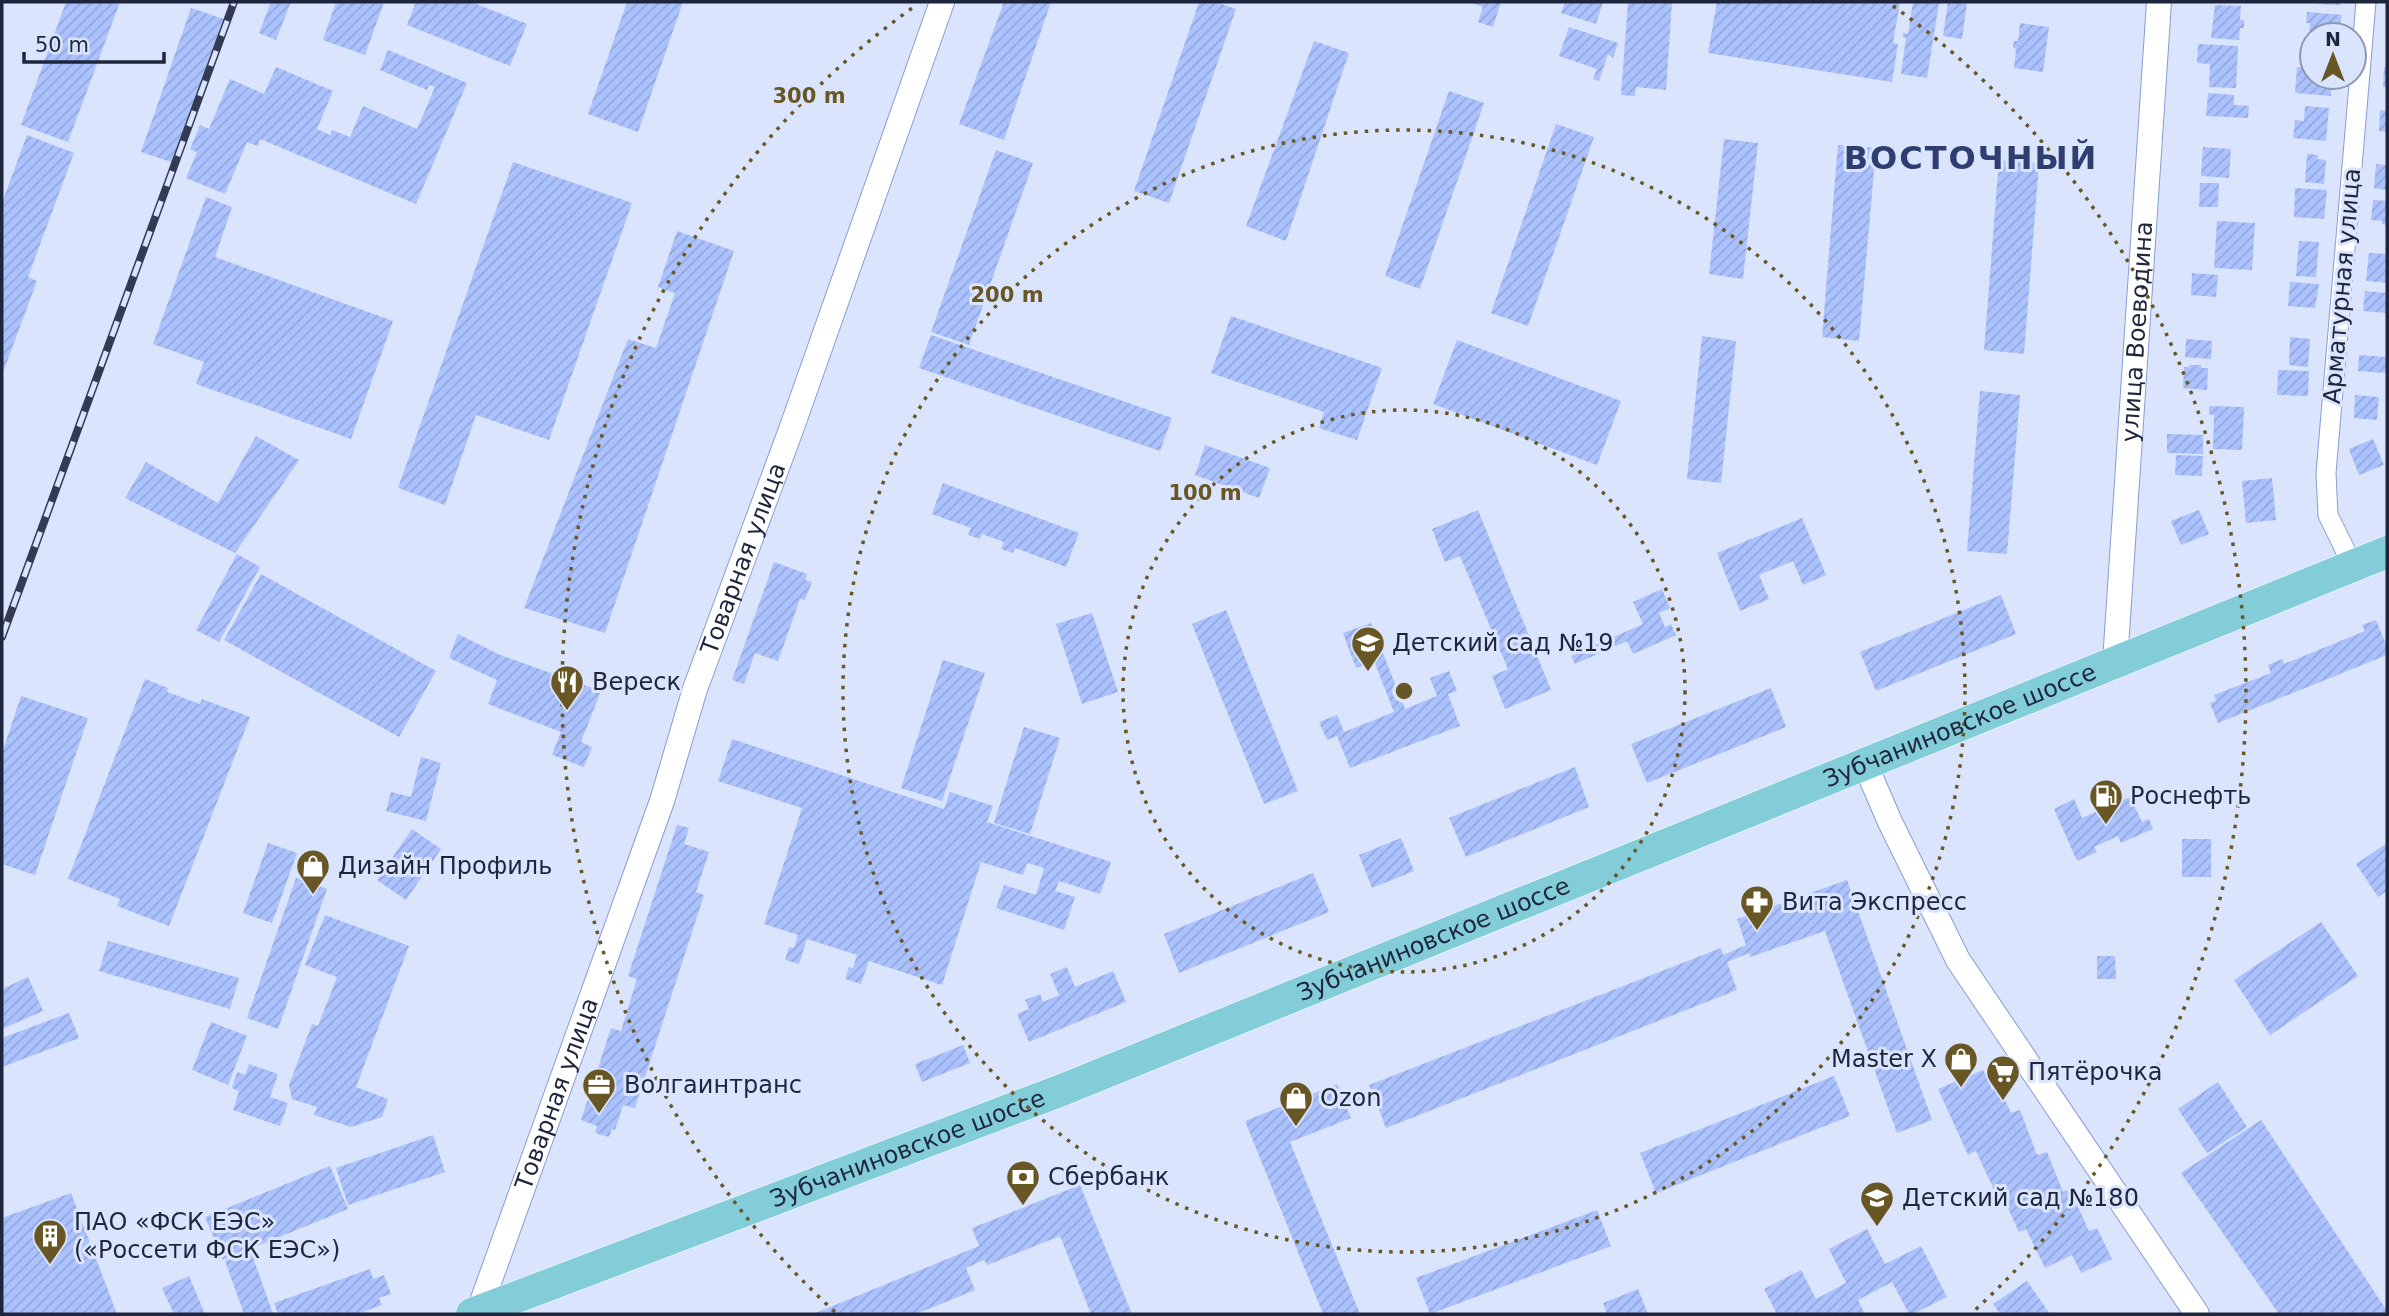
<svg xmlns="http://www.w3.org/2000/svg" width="2389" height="1316" font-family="'DejaVu Sans',sans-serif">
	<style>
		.building { fill: url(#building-hatch) }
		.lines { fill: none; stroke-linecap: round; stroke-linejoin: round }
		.minor-casing { stroke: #879dd6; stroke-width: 21 }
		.tertiary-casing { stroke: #879dd6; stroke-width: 26 }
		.primary-casing { stroke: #fff; stroke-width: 33 }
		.minor { stroke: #fff; stroke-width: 19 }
		.tertiary { stroke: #fff; stroke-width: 24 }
		.primary { stroke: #82cdd7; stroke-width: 32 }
		.rail-casing { stroke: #323b52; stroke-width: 8 }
		.rail { stroke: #dae4fd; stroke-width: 5; stroke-dasharray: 16; stroke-linecap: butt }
		.ring { fill: none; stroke: #695625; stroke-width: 3.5; stroke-dasharray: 3.5 7 }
		.labels { text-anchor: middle; stroke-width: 6; stroke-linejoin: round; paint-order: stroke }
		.street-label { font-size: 24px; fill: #1e263d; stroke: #dae4fd }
		.poi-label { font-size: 24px; fill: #1e263d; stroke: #dae4fd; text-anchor: start }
		.district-label { font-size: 32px; font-weight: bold; letter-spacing: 2px; fill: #2e3e71; stroke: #dae4fd }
		.centre { fill: #695625; stroke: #dae4fd; stroke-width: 3.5 }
		.ring-label { font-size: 21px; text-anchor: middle; font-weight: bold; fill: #695625; stroke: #dae4fd; stroke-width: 6; stroke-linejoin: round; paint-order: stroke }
	</style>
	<defs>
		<pattern id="building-hatch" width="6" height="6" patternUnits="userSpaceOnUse" patternTransform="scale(1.75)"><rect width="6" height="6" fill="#abc2fe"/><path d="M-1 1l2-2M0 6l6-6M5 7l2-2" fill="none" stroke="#93a7db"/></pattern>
	</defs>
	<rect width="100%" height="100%" fill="#dae4fd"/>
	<path class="building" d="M 66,2 L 120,2 L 68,142 L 21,125 Z
		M 271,2 L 291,2 L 276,40 L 259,33 Z
		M 336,2 L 384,2 L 365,55 L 323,40 Z
		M 416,2 L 471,2 L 527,24 L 510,66 L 407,25 Z
		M 627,2 L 683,2 L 638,132 L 588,114 Z
		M 1004,2 L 1051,2 L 1004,140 L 959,124 Z
		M 1199,2 L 1216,2 L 1236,9 L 1169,203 L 1134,191 Z
		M 1470,2 L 1501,2 L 1493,27 L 1478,22 L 1483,7 Z
		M 1565,2 L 1603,2 L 1596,24 L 1561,13 Z
		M 1628,2 L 1672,2 L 1666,90 L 1636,87 L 1635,96 L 1621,95 Z
		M 1717,2 L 1900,2 L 1893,43 L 1898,44 L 1892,82 L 1708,53 Z
		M 1913,2 L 1939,3 L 1927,78 L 1901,74 L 1906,38 L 1903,37 L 1903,33 L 1908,34 Z
		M 1948,2 L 1967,2 L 1962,39 L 1943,36 Z
		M 2319,2 L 2340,2 L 2340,5 L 2318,4 Z
		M 2215,5 L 2241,6 L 2240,20 L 2244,20 L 2244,28 L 2240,28 L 2239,40 L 2211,38 Z
		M 191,8 L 224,19 L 174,163 L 141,152 Z
		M 2307,12 L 2342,15 L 2337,35 L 2312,35 L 2312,39 L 2309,38 L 2310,23 L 2306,23 Z
		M 2020,23 L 2049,27 L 2043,72 L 2014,68 L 2016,49 L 2013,48 L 2014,41 L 2018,41 Z
		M 1569,27 L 1618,43 L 1613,58 L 1608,54 L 1599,81 L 1593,79 L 1597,69 L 1559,56 Z
		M 1314,41 L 1349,53 L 1286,241 L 1246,226 Z
		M 2198,44 L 2238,46 L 2236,88 L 2209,87 L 2210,64 L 2197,63 Z
		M 388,50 L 467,83 L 416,204 L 260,139 L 258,146 L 247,142 L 225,194 L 186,178 L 197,152 L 190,149 L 200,125 L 209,129 L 230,79 L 264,94 L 276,67 L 333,91 L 317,129 L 330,135 L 332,130 L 350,137 L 363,106 L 417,129 L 435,87 L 429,85 L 427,90 L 380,70 Z
		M 2297,67 L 2312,68 L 2312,77 L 2332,77 L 2331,96 L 2295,93 Z
		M 2384,67 L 2387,67 L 2387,87 L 2383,87 Z
		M 1449,91 L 1484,103 L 1420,289 L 1385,276 Z
		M 2208,93 L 2234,95 L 2234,105 L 2249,106 L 2248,118 L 2206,116 Z
		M 2305,106 L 2329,108 L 2326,141 L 2293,138 L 2295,120 L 2304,121 Z
		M 2380,110 L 2387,111 L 2387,132 L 2379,131 Z
		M 1556,124 L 1594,137 L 1528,326 L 1491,313 Z
		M 27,135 L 74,153 L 28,277 L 37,281 L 2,375 L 2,203 Z
		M 1724,139 L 1758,143 L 1743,279 L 1709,274 Z
		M 1838,145 L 1876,148 L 1859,341 L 1822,337 Z
		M 2203,147 L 2231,149 L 2229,178 L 2201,176 Z
		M 996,150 L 1033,163 L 969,345 L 931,332 Z
		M 2307,154 L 2318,155 L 2317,159 L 2326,160 L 2324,184 L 2305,182 Z
		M 1999,160 L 2039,163 L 2024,354 L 1984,350 Z
		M 513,162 L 632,203 L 549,440 L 476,415 L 445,505 L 398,488 Z
		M 2376,164 L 2387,165 L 2387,190 L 2374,188 Z
		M 2200,183 L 2219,183 L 2218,207 L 2199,207 Z
		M 2295,188 L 2327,190 L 2324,219 L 2294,217 Z
		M 206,197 L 232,207 L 215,257 L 393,321 L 351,439 L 196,384 L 204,362 L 153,344 Z
		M 2373,200 L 2387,201 L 2387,225 L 2382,224 L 2383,221 L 2371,220 Z
		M 2217,221 L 2255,223 L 2252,270 L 2214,268 Z
		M 677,231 L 734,251 L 605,633 L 524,608 L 628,339 L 656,348 L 675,293 L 658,287 Z
		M 2299,241 L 2319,242 L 2316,277 L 2296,276 Z
		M 2369,253 L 2387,254 L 2387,283 L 2366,281 Z
		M 2192,273 L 2218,275 L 2216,297 L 2191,295 Z
		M 2290,282 L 2319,284 L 2315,308 L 2288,306 Z
		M 2365,291 L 2387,293 L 2387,313 L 2363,311 Z
		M 1231,316 L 1382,368 L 1357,440 L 1319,428 L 1324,412 L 1211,373 Z
		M 931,335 L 1172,418 L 1160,451 L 919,368 Z
		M 1702,336 L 1736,341 L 1721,483 L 1687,479 Z
		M 2290,337 L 2310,339 L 2308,367 L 2289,365 Z
		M 2186,339 L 2212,341 L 2211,359 L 2185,357 Z
		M 1457,340 L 1621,401 L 1597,465 L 1433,404 Z
		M 2359,355 L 2387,357 L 2387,373 L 2358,371 Z
		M 2189,365 L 2201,365 L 2201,368 L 2208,368 L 2207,390 L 2183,388 L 2184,367 L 2189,367 Z
		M 2278,370 L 2309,371 L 2308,396 L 2277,395 Z
		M 1980,391 L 2020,395 L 2007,554 L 1967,551 Z
		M 2355,395 L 2379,397 L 2377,420 L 2354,418 Z
		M 2209,406 L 2244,407 L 2242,450 L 2213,449 L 2214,415 L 2209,414 Z
		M 2167,434 L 2203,435 L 2203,454 L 2167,453 Z
		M 256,436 L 299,460 L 235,553 L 125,498 L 146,462 L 218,503 Z
		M 2373,439 L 2384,465 L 2359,475 L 2349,449 Z
		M 1205,445 L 1270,468 L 1259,498 L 1195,475 Z
		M 2176,455 L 2203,456 L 2202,476 L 2175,475 Z
		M 2272,478 L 2276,520 L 2246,523 L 2242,481 Z
		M 943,483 L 1079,533 L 1066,567 L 1015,548 L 1013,553 L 1001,549 L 1004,542 L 982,534 L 980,539 L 968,535 L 971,528 L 932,514 Z
		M 1478,510 L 1551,690 L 1505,709 L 1492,676 L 1508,669 L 1460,556 L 1445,562 L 1432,529 Z
		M 2199,510 L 2209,534 L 2181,545 L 2171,521 Z
		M 1802,518 L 1826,575 L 1803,585 L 1793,561 L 1759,575 L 1769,599 L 1740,611 L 1717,553 Z
		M 237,554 L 260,567 L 219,642 L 196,630 Z
		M 774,562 L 807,574 L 805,580 L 812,582 L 805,600 L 800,599 L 778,661 L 755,653 L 744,684 L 732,680 Z
		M 261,574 L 436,671 L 399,737 L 224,640 Z
		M 1662,589 L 1670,608 L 1659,613 L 1665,627 L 1671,624 L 1676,635 L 1633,654 L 1627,641 L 1575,664 L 1571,656 L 1643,624 L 1633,602 Z
		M 2001,595 L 2016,634 L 1876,691 L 1860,652 Z
		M 1226,610 L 1298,791 L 1264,804 L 1192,624 Z
		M 1092,613 L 1118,692 L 1082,704 L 1056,624 Z
		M 2376,620 L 2387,647 L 2387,655 L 2218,723 L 2210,703 L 2216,701 L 2214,695 L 2271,673 L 2268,665 L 2282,659 L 2284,664 L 2365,631 L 2362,625 Z
		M 1371,623 L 1405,709 L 1437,696 L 1430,678 L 1449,671 L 1457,691 L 1448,694 L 1460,726 L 1350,768 L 1337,736 L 1327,740 L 1319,722 L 1337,715 L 1344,732 L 1394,712 L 1374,661 L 1356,668 L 1343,633 Z
		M 458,634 L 500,655 L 601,691 L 581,742 L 592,747 L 584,767 L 552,755 L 561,732 L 488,704 L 497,680 L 449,658 Z
		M 943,660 L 985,673 L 942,801 L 901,788 Z
		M 145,679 L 168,688 L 167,692 L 200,704 L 202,699 L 250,717 L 169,926 L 117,906 L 120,899 L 68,879 Z
		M 1771,688 L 1786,727 L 1647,783 L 1631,744 Z
		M 21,696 L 88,718 L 35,875 L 2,864 L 2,753 Z
		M 1024,727 L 1060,738 L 1030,834 L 994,823 Z
		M 732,739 L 944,809 L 950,792 L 993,806 L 987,822 L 1111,862 L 1100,894 L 1059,881 L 1055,891 L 1075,897 L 1064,930 L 996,908 L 1004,885 L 1036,895 L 1044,868 L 1027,863 L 1023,875 L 981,862 L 942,985 L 869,961 L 861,984 L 845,979 L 849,967 L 853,968 L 857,955 L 807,939 L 799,964 L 785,960 L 789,947 L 794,948 L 798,935 L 764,924 L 802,808 L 718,781 Z
		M 421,757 L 441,763 L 426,821 L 386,811 L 391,792 L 411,797 Z
		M 1575,767 L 1589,807 L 1466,857 L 1449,818 Z
		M 2130,797 L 2142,822 L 2149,819 L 2153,829 L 2121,843 L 2118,836 L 2094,847 L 2097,852 L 2077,861 L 2054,809 L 2074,799 L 2082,818 Z
		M 677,825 L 689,828 L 684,844 L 709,852 L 696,892 L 704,895 L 635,1108 L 623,1105 L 615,1130 L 612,1129 L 609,1137 L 595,1133 L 597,1126 L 581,1120 L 611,1028 L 621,1031 L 637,979 L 628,976 Z
		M 412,829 L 441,849 L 406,900 L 377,880 Z
		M 1401,838 L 1414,871 L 1372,888 L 1359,855 Z
		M 2182,839 L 2211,839 L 2211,877 L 2182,877 Z
		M 268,843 L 297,853 L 272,923 L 243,913 Z
		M 2387,843 L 2387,891 L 2378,897 L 2356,864 Z
		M 1313,873 L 1329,912 L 1179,973 L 1164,934 Z
		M 296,878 L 327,889 L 278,1029 L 247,1018 Z
		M 1847,880 L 1932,1120 L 1897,1133 L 1825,931 L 1750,957 L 1749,953 L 1727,962 L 1737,990 L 1386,1128 L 1375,1099 L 1347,1109 L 1351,1118 L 1290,1142 L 1360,1314 L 1323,1314 L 1245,1121 L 1337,1084 L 1344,1101 L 1371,1090 L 1369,1085 L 1721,948 L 1723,955 L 1746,945 L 1737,919 Z
		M 325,915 L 409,946 L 356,1087 L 388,1099 L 382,1117 L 351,1127 L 314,1115 L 317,1107 L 292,1099 L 289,1085 L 312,1024 L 318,1026 L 337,977 L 305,965 Z
		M 2321,922 L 2358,976 L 2270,1035 L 2234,980 Z
		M 108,941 L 239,978 L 230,1009 L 99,971 Z
		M 2097,956 L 2115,956 L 2116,979 L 2097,979 Z
		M 1067,967 L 1075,987 L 1113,971 L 1126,1002 L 1029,1042 L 1017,1014 L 1029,1009 L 1025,1000 L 1040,994 L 1043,1002 L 1059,995 L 1050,974 Z
		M 28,977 L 43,1011 L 2,1029 L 2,989 Z
		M 69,1013 L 79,1038 L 2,1067 L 2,1038 Z
		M 211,1022 L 247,1036 L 228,1085 L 192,1070 Z
		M 963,1045 L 970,1063 L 922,1082 L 915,1064 Z
		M 249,1064 L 278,1074 L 270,1097 L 288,1103 L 280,1126 L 233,1110 L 239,1091 L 232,1088 L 237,1072 L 245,1075 Z
		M 1983,1070 L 1992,1090 L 1999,1087 L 2011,1113 L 2020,1110 L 2037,1155 L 2047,1152 L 2063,1192 L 2070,1189 L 2089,1231 L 2097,1228 L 2112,1259 L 2081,1273 L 2072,1255 L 2045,1268 L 2026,1229 L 2019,1232 L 1999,1189 L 1995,1192 L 1976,1151 L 1968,1155 L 1938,1089 Z
		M 1834,1076 L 1850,1116 L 1656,1193 L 1640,1153 Z
		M 2218,1082 L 2247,1127 L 2207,1153 L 2178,1109 Z
		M 2261,1120 L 2387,1311 L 2387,1314 L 2279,1314 L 2181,1173 Z
		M 433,1135 L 445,1172 L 348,1205 L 336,1168 Z
		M 330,1166 L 348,1209 L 223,1260 L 205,1217 Z
		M 1080,1185 L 1132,1314 L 1091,1314 L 1060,1236 L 987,1265 L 984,1260 L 966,1268 L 975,1290 L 916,1314 L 813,1314 L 979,1246 L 972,1228 Z
		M 71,1193 L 117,1314 L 2,1314 L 2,1218 Z
		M 1597,1210 L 1611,1246 L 1430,1314 L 1416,1278 Z
		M 1867,1229 L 1885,1264 L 1921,1246 L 1947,1297 L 1913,1314 L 1909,1314 L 1892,1282 L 1858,1300 L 1865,1314 L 1777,1314 L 1764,1289 L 1801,1270 L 1816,1299 L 1846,1283 L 1829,1249 Z
		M 251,1252 L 273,1314 L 244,1314 L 225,1261 Z
		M 370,1269 L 373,1279 L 384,1275 L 391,1294 L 379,1298 L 382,1305 L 357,1314 L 278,1314 L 274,1303 Z
		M 189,1276 L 205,1314 L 174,1314 L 162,1288 Z
		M 2027,1281 L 2050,1314 L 2000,1314 L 1993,1304 Z
		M 1638,1289 L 1648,1314 L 1607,1314 L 1603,1303 Z"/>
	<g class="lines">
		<g class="minor-casing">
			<path id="minor" d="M 2353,566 L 2328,515 L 2326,473 L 2366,2"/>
		</g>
		<g class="tertiary-casing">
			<g id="tertiary">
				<path id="s1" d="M 2115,662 L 2159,2"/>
				<path d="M 1865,764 L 1890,822 L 1958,960 L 2197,1314"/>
				<path id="s2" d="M 478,1313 L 662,801 L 695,689 L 792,427 L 942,2"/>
			</g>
		</g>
		<g class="primary-casing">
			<g id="primary">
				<path id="s3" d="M 472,1314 L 1062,1090 L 2387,552"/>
			</g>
		</g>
		<use href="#minor" class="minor"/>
		<use href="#tertiary" class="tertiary"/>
		<use href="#primary" class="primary"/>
		<g class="rail-casing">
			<path id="rail" d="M 2,637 L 234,2"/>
		</g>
		<use href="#rail" class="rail"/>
	</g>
	<g class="ring">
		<circle cx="1404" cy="691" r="281"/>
		<circle cx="1404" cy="691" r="561"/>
		<path d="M835 1312A842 842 0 0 1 915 6M1893 6A842 842 0 0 1 1973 1312"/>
	</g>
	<defs>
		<g id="school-pin" transform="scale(1.75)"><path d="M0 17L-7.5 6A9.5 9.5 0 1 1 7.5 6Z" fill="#695625" stroke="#dae4fd"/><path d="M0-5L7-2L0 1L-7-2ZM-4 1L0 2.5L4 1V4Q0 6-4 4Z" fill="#fff"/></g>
		<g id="restaurant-pin" transform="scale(1.75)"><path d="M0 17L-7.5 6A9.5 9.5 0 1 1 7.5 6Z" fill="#695625" stroke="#dae4fd"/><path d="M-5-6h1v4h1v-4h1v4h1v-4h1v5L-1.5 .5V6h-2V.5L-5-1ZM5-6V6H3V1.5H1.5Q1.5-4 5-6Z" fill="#fff"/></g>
		<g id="fuel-pin" transform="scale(1.75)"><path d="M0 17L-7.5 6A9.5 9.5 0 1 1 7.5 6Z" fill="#695625" stroke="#dae4fd"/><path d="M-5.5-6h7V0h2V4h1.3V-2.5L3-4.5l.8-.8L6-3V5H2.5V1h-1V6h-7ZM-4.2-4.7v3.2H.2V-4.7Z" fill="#fff"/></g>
		<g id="shop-pin" transform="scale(1.75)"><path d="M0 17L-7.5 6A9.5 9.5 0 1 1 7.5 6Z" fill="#695625" stroke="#dae4fd"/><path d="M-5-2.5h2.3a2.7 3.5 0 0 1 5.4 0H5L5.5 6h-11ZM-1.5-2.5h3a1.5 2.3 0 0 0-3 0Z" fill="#fff"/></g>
		<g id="pharmacy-pin" transform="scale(1.75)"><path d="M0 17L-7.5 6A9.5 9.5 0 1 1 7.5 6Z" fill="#695625" stroke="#dae4fd"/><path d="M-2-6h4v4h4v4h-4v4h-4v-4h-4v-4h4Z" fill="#fff"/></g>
		<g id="supermarket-pin" transform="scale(1.75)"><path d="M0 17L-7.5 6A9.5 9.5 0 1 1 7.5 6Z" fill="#695625" stroke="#dae4fd"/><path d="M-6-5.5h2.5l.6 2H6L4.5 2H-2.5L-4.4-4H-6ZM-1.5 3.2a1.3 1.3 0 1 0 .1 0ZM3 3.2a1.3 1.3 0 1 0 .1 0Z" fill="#fff"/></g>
		<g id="office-pin" transform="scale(1.75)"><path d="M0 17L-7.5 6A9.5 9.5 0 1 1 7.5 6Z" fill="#695625" stroke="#dae4fd"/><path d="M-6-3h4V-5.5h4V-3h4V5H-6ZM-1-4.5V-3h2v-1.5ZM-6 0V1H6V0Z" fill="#fff"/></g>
		<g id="bank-pin" transform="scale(1.75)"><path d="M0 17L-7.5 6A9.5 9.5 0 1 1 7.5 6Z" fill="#695625" stroke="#dae4fd"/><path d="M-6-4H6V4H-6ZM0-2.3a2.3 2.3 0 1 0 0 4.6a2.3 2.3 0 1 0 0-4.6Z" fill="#fff"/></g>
		<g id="building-pin" transform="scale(1.75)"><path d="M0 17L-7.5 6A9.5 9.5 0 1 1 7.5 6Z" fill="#695625" stroke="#dae4fd"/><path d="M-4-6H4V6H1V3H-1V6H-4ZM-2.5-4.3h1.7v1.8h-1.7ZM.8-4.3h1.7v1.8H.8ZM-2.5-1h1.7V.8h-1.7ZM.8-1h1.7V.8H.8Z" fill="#fff"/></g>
	</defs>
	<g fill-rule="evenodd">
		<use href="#school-pin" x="1368" y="643"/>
		<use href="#restaurant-pin" x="567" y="682"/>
		<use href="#fuel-pin" x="2106" y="796"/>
		<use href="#shop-pin" x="313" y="866"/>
		<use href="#pharmacy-pin" x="1757" y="902"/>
		<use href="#shop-pin" x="1961" y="1059"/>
		<use href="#supermarket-pin" x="2003" y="1072"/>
		<use href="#office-pin" x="599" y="1085"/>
		<use href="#shop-pin" x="1296" y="1098"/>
		<use href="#bank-pin" x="1023" y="1177"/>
		<use href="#school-pin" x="1877" y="1198"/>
		<use href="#building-pin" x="50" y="1236"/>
	</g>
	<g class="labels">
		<g class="street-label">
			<text transform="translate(2342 286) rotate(-85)" y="8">Арматурная улица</text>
			<text dy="8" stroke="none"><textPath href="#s1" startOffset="331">улица Воеводина</textPath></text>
			<text dy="8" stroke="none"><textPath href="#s2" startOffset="800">Товарная улица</textPath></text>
			<text dy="8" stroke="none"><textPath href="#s3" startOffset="1600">Зубчаниновское шоссе</textPath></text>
			<text dy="8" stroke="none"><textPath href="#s3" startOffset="1032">Зубчаниновское шоссе</textPath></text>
			<text dy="8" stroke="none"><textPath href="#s2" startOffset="233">Товарная улица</textPath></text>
			<text dy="8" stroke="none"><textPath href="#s3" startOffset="466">Зубчаниновское шоссе</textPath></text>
		</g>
		<g class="poi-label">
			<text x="1392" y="651">Детский сад №19</text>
			<text x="592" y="690">Вереск</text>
			<text x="2130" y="804">Роснефть</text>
			<text x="338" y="874">Дизайн Профиль</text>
			<text x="1782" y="910">Вита Экспресс</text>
			<text x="1937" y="1067" text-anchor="end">Master X</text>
			<text x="2028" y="1080">Пятёрочка</text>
			<text x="624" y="1093">Волгаинтранс</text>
			<text x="1320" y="1106">Ozon</text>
			<text x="1048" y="1185">Сбербанк</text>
			<text x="1902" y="1206">Детский сад №180</text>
			<text x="74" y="1230">ПАО «ФСК ЕЭС»<tspan x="74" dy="28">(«Россети ФСК ЕЭС»)</tspan></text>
		</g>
		<g class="district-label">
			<text x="1971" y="169">ВОСТОЧНЫЙ</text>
		</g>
	</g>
	<circle cx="1404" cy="691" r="10" class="centre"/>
	<g class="ring-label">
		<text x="809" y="103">300 m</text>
		<text x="1007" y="302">200 m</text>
		<text x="1205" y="500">100 m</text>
	</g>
	<rect width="2389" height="1316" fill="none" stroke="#1e263d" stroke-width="7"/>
	<g transform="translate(2333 56)"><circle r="33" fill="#dae4fd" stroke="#8f98b0" stroke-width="2"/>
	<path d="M0-5L12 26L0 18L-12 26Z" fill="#695625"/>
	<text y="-10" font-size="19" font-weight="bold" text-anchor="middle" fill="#1e263d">N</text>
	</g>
	<path d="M24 52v10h140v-10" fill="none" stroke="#1e263d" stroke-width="3.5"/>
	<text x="35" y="52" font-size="21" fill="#1e263d" stroke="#dae4fd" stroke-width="5" paint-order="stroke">50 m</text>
</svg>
